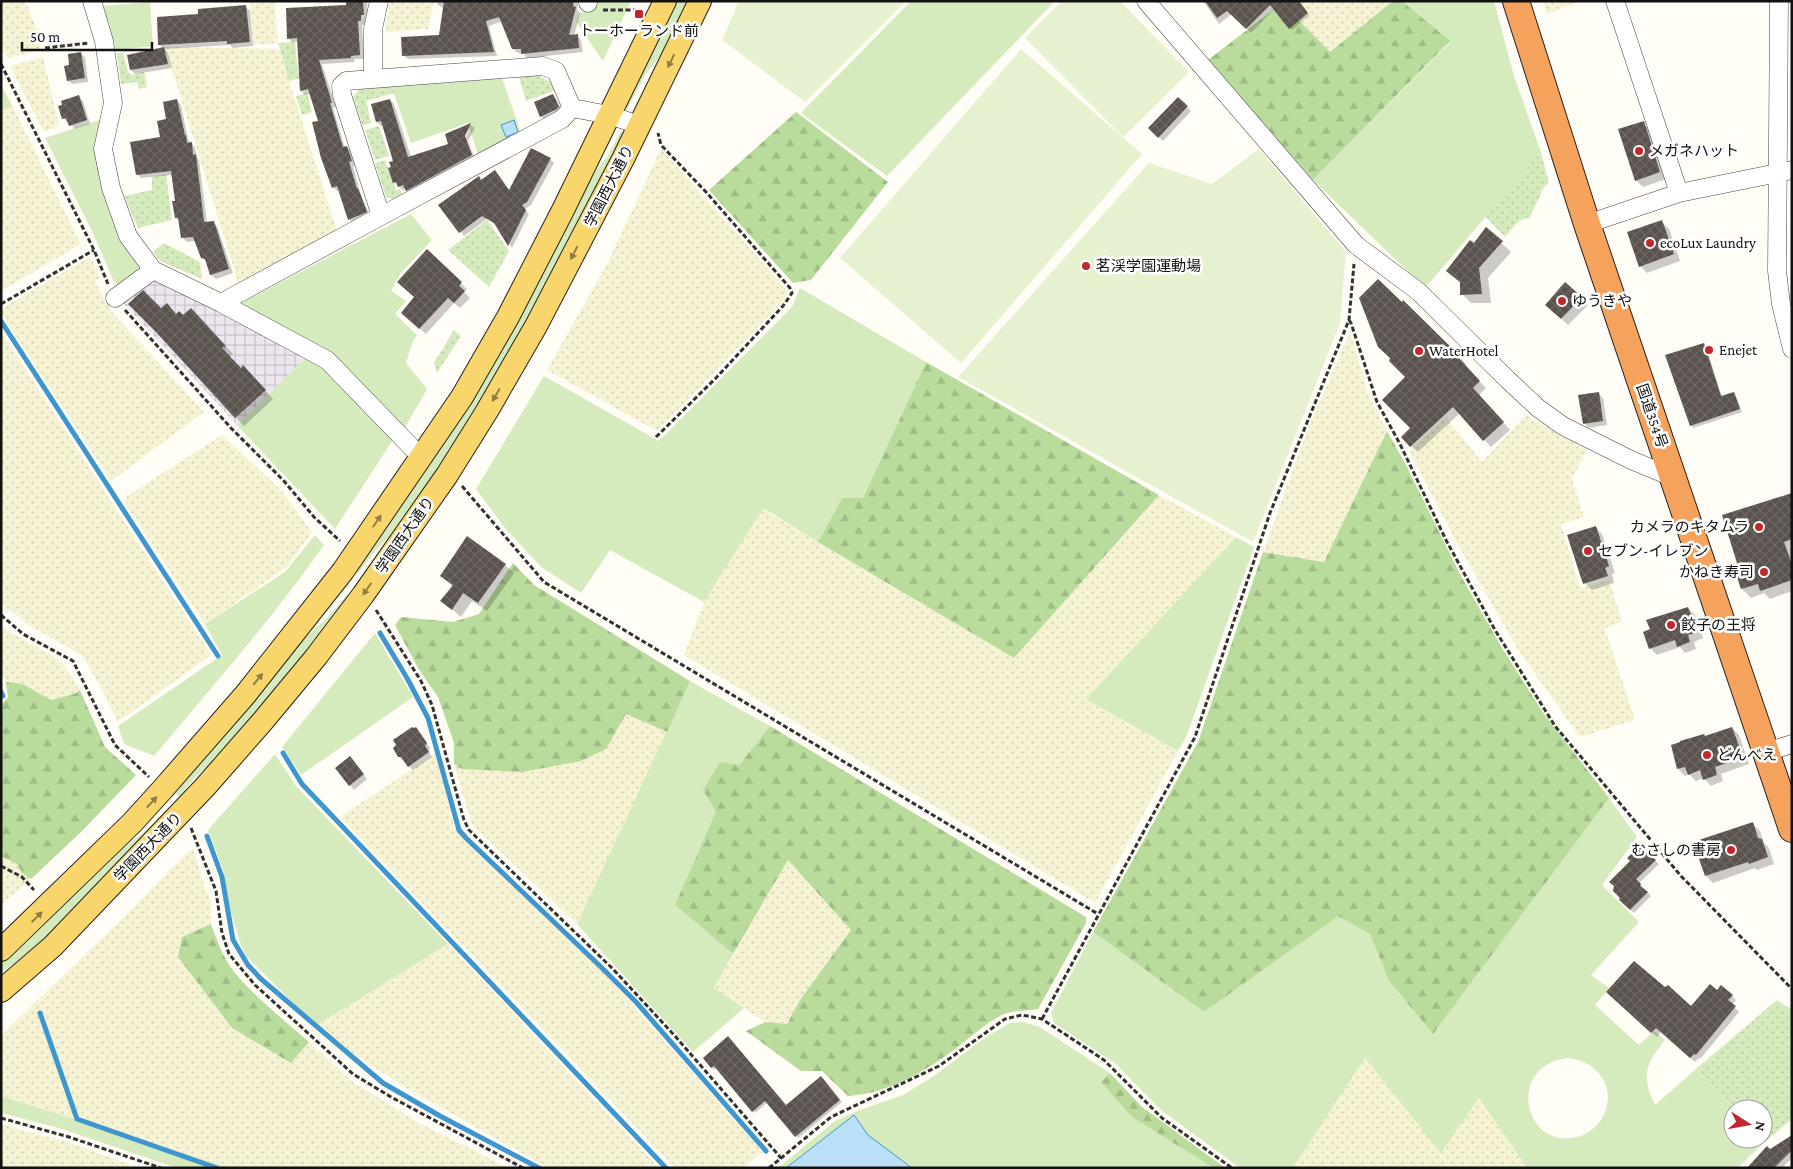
<svg xmlns="http://www.w3.org/2000/svg" width="1793" height="1169" font-family="'Crimson Pro','Noto Sans JP',serif">
	<style>
		.industrial { fill: url(#industrial-grid) }
		.farmland { fill: url(#farmland-dots) }
		.grass { fill: #d5ebbd; fill-rule: evenodd }
		.forest { fill: url(#forest-firs) }
		.garden { fill: url(#garden-dots) }
		.pitch { fill: #e6f2cf }
		.water { fill: #b9e0f7; stroke: #3f96cf }
		.shadow { fill: #0003; fill-rule: evenodd }
		.lines { fill: none; stroke-linecap: round; stroke-linejoin: round }
		.stream { stroke: #3f96cf; stroke-width: 5 }
		.building { fill: url(#building-cross-hatch) }
		.minor-casing { stroke: #444; stroke-width: 19 }
		.major-casing { stroke: #222; stroke-width: 24 }
		.highway-casing { stroke: #222; stroke-width: 28 }
		.path { stroke: #333; stroke-width: 3; stroke-dasharray: 5 2.5; stroke-linecap: butt }
		.minor { stroke: #fff; stroke-width: 18 }
		.major { stroke: #f9d66b; stroke-width: 22 }
		.highway { stroke: #f5a25d; stroke-width: 26 }
		.oneway { fill: #917d42 }
		.poi-dot { fill: #c4262e; stroke: #fff; stroke-width: 2 }
		.labels { text-anchor: middle; stroke-width: 5; stroke-linejoin: round; paint-order: stroke }
		.poi-label { font-size: 15px; fill: #111; stroke: #fff; text-anchor: start }
		.street-label { font-size: 15px; fill: #111; stroke: #fff }
	</style>
	<defs>
		<pattern id="industrial-grid" width="8" height="8" patternUnits="userSpaceOnUse" patternTransform="scale(1.25)"><rect width="8" height="8" fill="#eee6ef"/><path d="M0 4h8M4 0v8" fill="none" stroke="#cbc4cc"/></pattern>
		<pattern id="farmland-dots" width="8" height="8" patternUnits="userSpaceOnUse" patternTransform="scale(1.25)"><rect width="8" height="8" fill="#f6f3d4"/><path d="M2 2h.1M6 6h.1" fill="none" stroke="#d2cfb5" stroke-width="1.8" stroke-linecap="round"/></pattern>
		<pattern id="forest-firs" width="22" height="20" patternUnits="userSpaceOnUse" patternTransform="scale(1.25)"><rect width="22" height="20" fill="#b9dc9c"/><path d="M5 1l3.5 6h-7zM16 11l3.5 6h-7z" fill="#9ebc85"/></pattern>
		<pattern id="garden-dots" width="8" height="8" patternUnits="userSpaceOnUse" patternTransform="scale(1.25)"><rect width="8" height="8" fill="#d5ebbd"/><path d="M2 2h.1M6 6h.1" fill="none" stroke="#b6c8a1" stroke-width="1.8" stroke-linecap="round"/></pattern>
		<pattern id="building-cross-hatch" width="8" height="8" patternUnits="userSpaceOnUse" patternTransform="scale(1.25)"><rect width="8" height="8" fill="#5a524d"/><path d="M0 0l8 8M0 8l8-8" fill="none" stroke="#6d6662"/></pattern>
	</defs>
	<rect width="100%" height="100%" fill="#fffdf5"/>
	<path class="industrial" d="M 150,277 L 237,319 L 306,358 L 237,425 L 122,302 Z"/>
	<path class="farmland" d="M 1,1 L 25,1 L 40,36 L 40,50 L 9,58 L 1,50 Z
		M 250,1 L 275,1 L 278,43 L 253,45 Z
		M 390,1 L 434,1 L 428,29 L 385,32 Z
		M 1281,1 L 1393,1 L 1330,52 Z
		M 1543,1 L 1580,1 L 1547,14 Z
		M 165,47 L 279,49 L 337,231 L 239,285 Z
		M 43,57 L 59,125 L 44,132 L 10,66 Z
		M 13,107 L 81,244 L 1,291 L 1,110 Z
		M 661,149 L 787,290 L 785,299 L 657,431 L 547,370 L 607,264 Z
		M 88,258 L 92,260 L 100,278 L 95,281 L 111,311 L 204,412 L 111,481 L 1,313 L 1,309 Z
		M 1,332 L 211,655 L 118,722 L 102,690 L 82,655 L 28,625 L 1,603 Z
		M 1350,332 L 1369,396 L 1387,431 L 1324,562 L 1263,552 L 1307,431 Z
		M 1526,415 L 1587,450 L 1572,479 L 1584,517 L 1561,524 L 1580,588 L 1609,580 L 1622,621 L 1605,629 L 1635,720 L 1580,737 L 1517,648 L 1457,543 L 1409,451 L 1446,417 L 1482,462 Z
		M 222,435 L 282,491 L 312,532 L 287,567 L 205,624 L 125,503 L 127,496 Z
		M 1159,495 L 1236,537 L 1086,699 L 1178,751 L 1095,903 L 684,655 L 704,602 L 763,509 L 1014,658 Z
		M 1,625 L 8,631 L 53,656 L 65,666 L 80,690 L 74,694 L 50,700 L 23,684 L 6,682 L 1,672 Z
		M 626,714 L 667,732 L 577,924 L 472,825 L 454,764 L 462,769 L 606,749 Z
		M 436,753 L 454,826 L 468,844 L 576,944 L 621,992 L 763,1152 L 743,1168 L 675,1168 L 340,817 Z
		M 194,849 L 201,876 L 211,903 L 211,924 L 182,937 L 178,957 L 232,1028 L 291,1063 L 309,1042 L 350,1080 L 421,1124 L 509,1168 L 231,1168 L 1,1096 L 1,1035 L 120,921 L 187,853 Z
		M 1,856 L 17,864 L 22,873 L 31,879 L 1,905 Z
		M 788,860 L 851,930 L 800,1000 L 787,1024 L 765,1022 L 714,988 Z
		M 448,944 L 659,1168 L 548,1168 L 406,1088 L 354,1054 L 316,1026 Z
		M 1365,1058 L 1441,1152 L 1479,1098 L 1527,1168 L 1293,1168 Z
		M 1,1124 L 70,1143 L 131,1165 L 125,1168 L 1,1168 Z"/>
	<path class="grass" d="M 595,1 L 631,1 L 603,61 L 576,22 L 580,12 L 593,11 Z
		M 674,1 L 688,1 L 664,51 L 646,74 L 627,109 L 622,107 Z
		M 911,1 L 1055,1 L 887,176 L 801,113 Z
		M 1402,1 L 1494,1 L 1514,76 L 1541,152 L 1425,288 L 1313,180 L 1450,42 Z
		M 150,2 L 153,46 L 116,50 L 103,6 Z
		M 502,78 L 521,133 L 478,155 L 468,123 L 411,143 L 391,85 Z
		M 1,85 L 13,107 L 1,110 Z
		M 100,120 L 95,154 L 107,200 L 143,267 L 120,286 L 114,282 L 92,231 L 45,138 Z
		M 621,131 L 625,134 L 578,228 L 479,405 L 400,526 L 377,549 L 358,573 L 354,570 L 570,219 L 594,173 L 607,157 Z
		M 411,214 L 432,240 L 400,274 L 391,291 L 406,301 L 395,314 L 417,335 L 413,341 L 406,363 L 427,389 L 404,429 L 332,356 L 241,303 Z
		M 800,288 L 926,362 L 863,498 L 842,498 L 818,542 L 770,512 L 763,509 L 704,602 L 610,550 L 581,593 L 541,567 L 505,528 L 476,489 L 544,376 L 659,441 L 792,307 Z
		M 306,358 L 324,365 L 394,438 L 335,529 L 237,425 Z
		M 315,535 L 324,545 C 272,619 212,687 154,756 L 124,744 L 118,726 L 222,655 L 205,624 L 285,572 Z
		M 1236,537 L 1254,547 L 1187,735 L 1178,751 L 1086,699 Z
		M 348,594 L 350,598 L 228,749 L 195,777 L 180,796 L 175,794 L 204,755 L 299,643 L 324,621 Z
		M 375,633 L 413,697 L 301,775 L 282,747 Z
		M 690,681 L 770,726 L 739,765 L 675,905 L 733,954 L 714,988 L 744,1008 L 693,1052 L 577,924 Z
		M 275,754 L 296,786 L 448,944 L 316,1026 L 246,956 L 240,942 L 230,909 L 223,869 L 208,830 Z
		M 1609,798 L 1637,837 L 1602,885 L 1639,922 L 1591,975 L 1609,988 L 1595,1005 L 1639,1045 L 1654,1031 L 1665,1040 C 1645,1065 1641,1075 1655,1105 L 1696,1069 L 1735,1109 L 1733,1109 L 1733,1139 L 1763,1139 L 1763,1137 L 1766,1141 L 1737,1168 L 1527,1168 L 1479,1098 L 1441,1153 L 1365,1058 L 1293,1168 L 1240,1168 L 1161,1110 L 1115,1063 L 1054,1023 L 1051,1013 L 1093,932 L 1204,1012 L 1337,915 L 1370,934 L 1389,981 L 1433,1034 ZM 1568,1058 C 1586,1060 1602,1070 1607,1089 C 1610,1102 1605,1118 1595,1127 C 1588,1134 1580,1137 1571,1138 C 1523,1145 1507,1065 1568,1058 Z
		M 166,811 L 169,814 L 34,951 L 1,972 L 1,962 L 116,852 L 141,835 Z
		M 1022,1022 L 1038,1026 L 1107,1071 L 1142,1107 L 1225,1168 L 778,1168 L 835,1121 L 857,1111 L 903,1095 L 934,1076 L 983,1039 L 1010,1023 Z
		M 1,1096 L 231,1168 L 177,1168 L 59,1128 L 1,1113 Z"/>
	<path class="forest" d="M 1393,1 L 1402,1 L 1450,41 L 1313,180 L 1208,60 L 1282,3 L 1330,52 Z
		M 796,112 L 888,182 L 811,280 L 793,283 L 709,190 Z
		M 926,362 L 1159,495 L 1014,658 L 818,542 L 842,498 L 863,498 Z
		M 1387,431 L 1406,465 L 1461,576 L 1502,648 L 1544,714 L 1609,798 L 1433,1034 L 1389,981 L 1370,934 L 1338,916 L 1204,1012 L 1093,932 L 1198,742 L 1263,552 L 1324,562 Z
		M 513,563 L 534,585 L 690,681 L 667,732 L 626,714 L 606,749 L 581,761 L 522,772 L 462,769 L 454,764 L 454,743 L 438,697 L 418,668 L 395,625 L 401,617 L 453,622 L 479,614 Z
		M 6,682 L 23,684 L 51,700 L 74,694 L 80,690 L 105,747 L 136,775 L 81,832 L 31,879 L 22,873 L 17,864 L 1,856 L 1,705 L 8,697 Z
		M 770,726 L 1086,917 L 1086,923 L 1038,1009 C 1026,1011 1011,1010 1000,1016 C 986,1023 972,1036 959,1046 C 928,1070 888,1094 848,1096 L 822,1071 L 801,1071 L 746,1031 L 765,1022 L 787,1024 L 800,1000 L 851,930 L 788,860 L 733,954 L 675,905 L 716,812 L 703,790 L 720,762 L 739,765 Z
		M 211,924 C 217,941 224,959 235,973 C 257,999 284,1020 309,1042 L 291,1063 L 232,1028 L 178,957 L 182,937 Z
		M 1110,1073 L 1142,1107 L 1225,1168 L 1214,1168 L 1132,1117 L 1101,1082 Z"/>
	<path class="garden" d="M 295,42 L 298,73 L 308,73 L 309,76 L 289,81 L 278,43 Z
		M 117,53 L 123,53 L 128,72 L 132,75 L 144,72 L 147,87 L 139,89 L 137,82 L 121,84 Z
		M 536,74 L 554,84 L 556,90 L 526,101 L 519,77 Z
		M 391,85 L 394,93 L 366,101 L 371,123 L 363,126 L 353,97 L 360,88 Z
		M 307,93 L 312,112 L 302,115 L 296,96 Z
		M 379,126 L 389,156 L 375,160 L 365,130 Z
		M 1541,152 L 1549,183 L 1544,187 L 1530,217 L 1519,221 L 1505,237 L 1485,216 Z
		M 385,160 L 396,190 L 400,189 L 403,196 L 395,200 L 386,197 L 375,163 Z
		M 166,174 L 172,220 L 138,228 L 124,196 L 152,190 L 152,177 Z
		M 487,220 L 509,251 L 489,287 L 448,250 Z
		M 164,243 L 200,262 L 202,279 L 160,261 L 153,252 Z
		M 454,330 L 461,336 L 437,373 L 434,363 Z
		M 1777,1000 L 1792,1010 L 1792,1119 L 1766,1141 L 1763,1137 L 1763,1109 L 1735,1109 L 1696,1069 Z"/>
	<path class="pitch" d="M 739,1 L 906,1 L 805,102 L 722,40 Z
		M 1062,1 L 1120,1 L 1189,72 L 1123,137 L 1025,38 Z
		M 1021,49 L 1142,154 L 961,363 L 840,258 Z
		M 1259,149 L 1346,252 L 1340,323 L 1253,542 L 958,377 L 1149,163 L 1212,184 Z"/>
	<path class="water" d="M 514,120 L 518,132 L 506,137 L 501,125 Z
		M 854,1115 L 868,1135 L 912,1168 L 786,1168 Z"/>
	<path class="shadow" d="M 347,1 L 367,1 L 368,18 L 365,19 L 365,25 L 362,25 L 364,59 L 354,59 L 355,62 L 322,64 L 336,107 L 333,108 L 345,148 L 347,147 L 351,151 L 355,166 L 353,166 L 360,192 L 370,216 L 354,223 L 349,219 L 339,190 L 337,191 L 333,187 L 320,121 L 311,93 L 305,95 L 301,91 L 298,42 L 292,42 L 288,38 L 347,6 Z
		M 438,1 L 579,1 L 577,10 L 580,13 L 574,36 L 577,35 L 581,40 L 583,52 L 527,58 L 523,53 L 518,53 L 513,49 L 502,21 L 489,26 L 497,56 L 408,59 L 403,55 L 440,36 L 444,9 L 437,4 Z
		M 1203,1 L 1243,1 L 1277,6 L 1251,33 L 1232,14 L 1219,24 Z
		M 1297,1 L 1309,15 L 1292,30 L 1280,16 Z
		M 246,7 L 250,11 L 253,46 L 233,48 L 230,45 L 165,49 L 168,53 L 172,68 L 135,74 L 131,70 L 163,48 L 160,45 L 158,18 L 199,16 Z
		M 80,53 L 85,57 L 88,82 L 72,84 L 68,80 L 71,66 Z
		M 553,95 L 557,100 L 563,112 L 546,121 L 541,116 Z
		M 79,97 L 83,101 L 90,124 L 75,129 L 69,122 L 68,123 L 63,118 Z
		M 1178,98 L 1191,111 L 1163,141 L 1149,128 Z
		M 177,100 L 181,105 L 188,139 L 195,148 L 197,157 L 199,160 L 207,223 L 213,222 L 217,226 L 233,273 L 216,279 L 211,275 L 207,262 L 202,257 L 196,241 L 187,242 L 183,238 L 180,221 L 176,218 L 177,202 L 172,175 L 141,178 L 137,174 L 161,138 L 167,120 Z
		M 390,100 L 394,104 L 411,157 L 450,145 L 446,135 L 471,125 L 475,128 L 468,141 L 475,159 L 410,194 L 406,189 L 403,190 L 394,182 L 393,168 L 394,161 L 383,125 L 381,126 L 377,122 ZM 466,130 L 469,130 L 463,143 Z
		M 1643,123 L 1650,130 L 1666,179 L 1643,187 L 1636,180 Z
		M 550,159 L 554,163 L 531,205 L 525,209 L 529,214 L 512,248 L 497,225 L 487,219 L 464,236 L 440,205 L 479,177 L 482,181 L 509,191 Z
		M 1662,222 L 1669,229 L 1680,261 L 1647,273 L 1640,266 Z
		M 1486,229 L 1511,252 L 1488,278 L 1491,303 L 1471,303 L 1462,294 L 1461,283 L 1448,271 L 1475,244 Z
		M 427,251 L 467,289 L 464,292 L 470,298 L 460,308 L 454,303 L 426,334 L 408,318 L 415,298 Z
		M 1565,284 L 1588,305 L 1568,325 L 1554,312 Z
		M 1403,302 L 1466,364 L 1465,366 L 1486,388 L 1479,395 L 1510,430 L 1491,447 L 1460,413 L 1418,452 L 1411,446 L 1412,428 L 1407,377 L 1402,304 Z
		M 161,310 L 183,317 L 199,317 L 233,354 L 229,357 L 241,369 L 251,375 L 273,399 L 244,426 L 158,332 Z
		M 1703,344 L 1706,347 L 1722,397 L 1734,393 L 1736,396 L 1742,412 L 1693,428 L 1691,425 Z
		M 1598,393 L 1603,398 L 1607,425 L 1588,428 L 1584,423 Z
		M 1792,494 L 1792,591 L 1770,599 L 1764,593 L 1751,598 L 1742,589 L 1734,565 L 1738,564 Z
		M 1595,527 L 1602,534 L 1615,573 L 1612,574 L 1614,583 L 1592,590 L 1585,583 Z
		M 505,565 L 514,573 L 487,611 L 472,601 L 461,617 L 442,601 L 453,587 L 441,576 Z
		M 1688,608 L 1695,615 L 1703,638 L 1694,642 L 1696,649 L 1685,653 L 1680,647 L 1657,655 L 1650,648 Z
		M 416,728 L 430,748 L 429,751 L 432,757 L 413,770 L 399,756 Z
		M 1732,728 L 1739,735 L 1749,764 L 1721,774 L 1723,781 L 1711,786 L 1703,778 L 1696,781 L 1689,774 L 1685,776 L 1678,769 L 1673,746 Z
		M 354,762 L 367,779 L 354,790 L 336,768 Z
		M 1753,824 L 1760,831 L 1764,843 L 1769,848 L 1774,864 L 1757,870 L 1755,868 L 1713,883 L 1706,876 L 1695,843 Z
		M 1640,848 L 1659,864 L 1639,883 L 1651,896 L 1634,913 L 1620,900 Z
		M 1665,989 L 1691,1007 L 1717,992 L 1732,996 L 1736,1000 L 1732,1005 L 1739,1012 L 1701,1058 L 1699,1058 L 1695,1062 L 1661,1032 L 1657,1037 L 1612,997 Z
		M 705,1058 L 786,1107 L 821,1077 L 842,1102 L 798,1138 L 768,1102 L 755,1113 L 716,1068 L 714,1070 Z
		M 1792,1136 L 1792,1158 L 1782,1168 L 1748,1168 Z"/>
	<g class="lines">
		<path class="stream" d="M 1,321 L 218,656
			M 380,633 L 407,678 L 428,718 L 459,830 L 466,838 L 600,966 L 636,1002 L 766,1151
			M 1,692 L 3,696
			M 283,753 L 302,784 L 666,1168
			M 207,836 L 222,877 L 233,940 L 248,965 L 261,979 L 383,1083 L 440,1116 L 539,1168
			M 40,1013 L 77,1119 L 217,1168"/>
	</g>
	<path class="building" d="M 346,1 L 363,1 L 364,15 L 361,15 L 361,21 L 358,21 L 360,55 L 351,56 L 351,58 L 319,60 L 332,103 L 330,103 L 343,147 L 347,146 L 352,161 L 349,162 L 357,189 L 358,188 L 367,212 L 348,220 L 337,186 L 332,188 L 321,158 L 312,122 L 318,121 L 308,89 L 300,91 L 297,38 L 287,39 L 286,8 L 346,5 Z
		M 444,1 L 574,1 L 573,6 L 576,7 L 569,35 L 578,34 L 579,48 L 521,54 L 521,49 L 512,49 L 499,17 L 486,21 L 494,52 L 402,56 L 401,37 L 439,35 Z
		M 1205,1 L 1299,1 L 1308,13 L 1289,29 L 1270,5 L 1246,29 L 1227,11 L 1217,18 Z
		M 246,5 L 250,42 L 227,44 L 227,41 L 158,45 L 157,17 L 198,14 L 198,9 Z
		M 164,47 L 168,64 L 130,70 L 127,55 Z
		M 81,52 L 85,78 L 67,81 L 64,66 L 69,65 L 68,54 Z
		M 553,94 L 559,107 L 555,110 L 540,117 L 534,102 Z
		M 79,95 L 87,120 L 69,126 L 66,118 L 62,119 L 58,106 L 62,105 L 61,101 Z
		M 1178,97 L 1188,106 L 1158,138 L 1148,128 Z
		M 177,99 L 185,135 L 186,135 L 187,143 L 192,142 L 193,155 L 196,154 L 204,222 L 214,221 L 229,269 L 210,275 L 205,259 L 201,258 L 193,237 L 181,238 L 178,218 L 175,218 L 172,201 L 175,201 L 171,171 L 136,175 L 130,142 L 160,137 L 157,121 L 166,119 L 163,102 Z
		M 390,99 L 408,157 L 448,144 L 445,134 L 471,123 L 465,136 L 472,155 L 406,191 L 403,185 L 398,187 L 396,182 L 393,183 L 388,168 L 391,167 L 389,162 L 393,161 L 381,121 L 376,122 L 371,104 Z
		M 1644,121 L 1660,172 L 1635,181 L 1618,129 Z
		M 531,148 L 551,158 L 527,202 L 522,205 L 526,210 L 508,246 L 494,223 L 482,216 L 459,233 L 438,205 L 479,176 L 481,180 L 495,170 L 509,190 Z
		M 1662,220 L 1674,254 L 1639,267 L 1627,232 Z
		M 1486,227 L 1503,241 L 1479,268 L 1482,294 L 1460,295 L 1460,282 L 1446,271 L 1470,240 L 1474,243 Z
		M 427,249 L 462,282 L 459,286 L 465,291 L 454,303 L 448,298 L 419,329 L 401,313 L 414,297 L 397,282 Z
		M 1378,279 L 1402,302 L 1403,300 L 1460,356 L 1459,358 L 1480,381 L 1473,388 L 1504,422 L 1483,441 L 1453,407 L 1410,447 L 1401,437 L 1410,428 L 1382,400 L 1405,377 L 1389,361 L 1390,358 L 1378,347 L 1359,298 Z
		M 1565,282 L 1582,297 L 1561,319 L 1545,305 Z
		M 143,290 L 161,308 L 167,303 L 176,314 L 179,311 L 183,315 L 191,308 L 226,346 L 222,348 L 241,368 L 243,365 L 266,390 L 235,418 L 156,332 L 128,304 Z
		M 1704,343 L 1721,396 L 1734,392 L 1740,409 L 1690,426 L 1665,355 Z
		M 1599,392 L 1603,421 L 1583,424 L 1578,395 Z
		M 1792,493 L 1792,539 L 1784,542 L 1792,564 L 1792,580 L 1760,591 L 1758,584 L 1741,589 L 1733,565 L 1737,563 L 1722,515 Z
		M 1596,526 L 1609,566 L 1605,568 L 1608,576 L 1583,584 L 1567,535 Z
		M 467,536 L 506,564 L 478,603 L 463,593 L 452,610 L 440,601 L 453,585 L 440,576 Z
		M 1688,607 L 1697,632 L 1688,635 L 1690,642 L 1677,647 L 1675,640 L 1649,649 L 1643,632 L 1650,629 L 1646,620 Z
		M 412,727 L 414,728 L 416,727 L 427,743 L 425,746 L 429,752 L 408,767 L 401,757 L 398,757 L 393,748 L 396,745 L 393,740 Z
		M 1732,727 L 1743,757 L 1715,767 L 1717,775 L 1703,780 L 1700,770 L 1688,775 L 1685,767 L 1677,769 L 1671,745 L 1680,742 L 1680,741 L 1704,734 L 1705,736 Z
		M 350,756 L 364,774 L 349,786 L 335,768 Z
		M 1753,822 L 1758,838 L 1762,839 L 1768,857 L 1749,864 L 1748,862 L 1705,876 L 1693,842 Z
		M 1640,846 L 1656,860 L 1636,879 L 1641,884 L 1640,886 L 1648,892 L 1630,910 L 1619,900 L 1620,898 L 1613,891 L 1614,886 L 1609,882 L 1630,861 L 1627,858 Z
		M 1634,961 L 1665,987 L 1668,985 L 1691,1006 L 1710,984 L 1717,990 L 1721,985 L 1733,995 L 1728,1000 L 1736,1006 L 1696,1055 L 1694,1054 L 1690,1058 L 1656,1028 L 1651,1033 L 1606,992 Z
		M 728,1036 L 786,1105 L 821,1076 L 840,1100 L 795,1137 L 765,1101 L 752,1112 L 714,1066 L 711,1068 L 703,1058 Z
		M 1792,1135 L 1792,1150 L 1774,1168 L 1747,1168 L 1767,1146 L 1770,1149 Z"/>
	<g class="lines">
		<g class="minor-casing">
			<path id="minor" d="M 92,1 L 104,41 L 113,103 L 103,149 L 111,188 L 128,236 L 153,270 L 221,303 L 327,360 L 421,457
				M 1146,1 L 1356,245 L 1419,292 L 1507,379 L 1538,408 L 1563,426 L 1631,460 L 1672,477
				M 1615,1 L 1679,193
				M 1779,1 L 1777,271 L 1781,304 L 1792,349
				M 588,3 L 588,1
				M 543,66 L 556,71 L 572,108 L 562,119 L 381,216 L 342,95 L 341,86 L 346,81 Z
				M 373,78 L 373,29 L 379,1
				M 572,108 L 609,115 L 639,125
				M 1587,224 L 1679,193 L 1792,170
				M 115,298 L 153,270
				M 221,303 L 381,216
				M 1766,752 L 1792,744"/>
		</g>
		<g class="major-casing">
			<path id="major" d="M 1,950 L 132,823 L 162,790 L 245,695 L 343,571 L 462,397 L 508,317 L 563,210 L 665,1
				M 1,991 L 53,946 L 205,787 L 262,722 L 316,657 L 363,595 L 447,475 L 487,411 L 536,326 L 623,159 L 700,1"/>
		</g>
		<g class="highway-casing">
			<path id="highway" d="M 1516,1 L 1587,224 L 1792,829"/>
		</g>
		<path class="path" d="M 603,10 L 637,10
			M 45,48 L 89,43
			M 1,64 L 94,250 L 108,284
			M 1,304 L 94,250
			M 125,310 L 231,428 L 284,481 L 314,517 L 340,541
			M 1349,320 L 1351,323 L 1377,402 L 1400,444 L 1446,540 L 1495,630 L 1555,726 L 1681,876 L 1792,989
			M 656,437 L 715,379 L 783,306 L 792,293 L 790,288 L 706,192 L 661,145 L 658,133
			M 462,486 L 544,582 L 1098,914
			M 376,610 L 421,681 L 432,705 L 464,820 L 469,830 L 613,969 L 675,1036 L 781,1158
			M 1,615 L 23,634 L 73,661 L 115,745 L 149,777
			M 191,828 L 216,891 L 222,933 L 229,954 L 255,985 L 353,1074 L 391,1097 L 523,1168
			M 1,866 L 22,877 L 34,890
			M 1042,1019 L 1195,737 L 1270,513 L 1349,320 L 1354,264
			M 1,1118 L 69,1137 L 161,1168
			M 769,1168 L 831,1117 L 939,1066 L 1005,1019 L 1022,1015 L 1042,1019 L 1104,1060 L 1162,1118 L 1232,1168"/>
		<use href="#minor" class="minor"/>
		<use href="#major" class="major"/>
		<use href="#highway" class="highway"/>
	</g>
	<defs><path id="oneway-solid" d="M-6-.8H1V-3.2L6.5 0L1 3.2V.8H-6Z" transform="scale(1.25)"/></defs>
	<g class="oneway">
		<use href="#oneway-solid" transform="translate(671 61) rotate(116)"/>
		<use href="#oneway-solid" transform="translate(574 253) rotate(117)"/>
		<use href="#oneway-solid" transform="translate(496 395) rotate(120)"/>
		<use href="#oneway-solid" transform="translate(377 521) rotate(-56)"/>
		<use href="#oneway-solid" transform="translate(367 589) rotate(125)"/>
		<use href="#oneway-solid" transform="translate(258 679) rotate(-51)"/>
		<use href="#oneway-solid" transform="translate(152 802) rotate(-47)"/>
		<use href="#oneway-solid" transform="translate(37 917) rotate(-44)"/>
	</g>
	<g class="poi-dot">
		<rect x="634" y="9" width="10" height="10" rx="2.5"/>
		<circle cx="1639" cy="151" r="5"/>
		<circle cx="1650" cy="243" r="5"/>
		<circle cx="1086" cy="266" r="5"/>
		<circle cx="1562" cy="301" r="5"/>
		<circle cx="1709" cy="350" r="5"/>
		<circle cx="1419" cy="351" r="5"/>
		<circle cx="1759" cy="527" r="5"/>
		<circle cx="1588" cy="551" r="5"/>
		<circle cx="1764" cy="572" r="5"/>
		<circle cx="1671" cy="625" r="5"/>
		<circle cx="1707" cy="755" r="5"/>
		<circle cx="1731" cy="850" r="5"/>
	</g>
	<g class="labels">
		<g class="poi-label">
			<text x="639" y="36" text-anchor="middle">トーホーランド前</text>
			<text x="1649" y="156">メガネハット</text>
			<text x="1660" y="248">ecoLux Laundry</text>
			<text x="1096" y="271">茗渓学園運動場</text>
			<text x="1572" y="306">ゆうきや</text>
			<text x="1719" y="355">Enejet</text>
			<text x="1429" y="356">WaterHotel</text>
			<text x="1749" y="532" text-anchor="end">カメラのキタムラ</text>
			<text x="1598" y="556">セブン-イレブン</text>
			<text x="1754" y="577" text-anchor="end">かねき寿司</text>
			<text x="1681" y="630">餃子の王将</text>
			<text x="1717" y="760">どんべえ</text>
			<text x="1721" y="855" text-anchor="end">むさしの書房</text>
		</g>
		<g class="street-label">
			<text transform="translate(609 186) rotate(-63)" y="5">学園西大通り</text>
			<text transform="translate(1652 416) rotate(71)" y="5">国道354号</text>
			<text transform="translate(405 535) rotate(-55)" y="5">学園西大通り</text>
			<text transform="translate(148 847) rotate(-46)" y="5">学園西大通り</text>
		</g>
	</g>
	<rect width="1793" height="1169" fill="none" stroke="#111111" stroke-width="5"/>
	<g transform="translate(1748 1124) rotate(101)"><circle r="24" fill="#ffffff" stroke="#a0a0a0"/>
	<path d="M0-4L9 19L0 12L-9 19Z" fill="#c4262e"/>
	<text y="-8" font-size="14" font-weight="bold" text-anchor="middle" fill="#111111">N</text>
	</g>
	<path d="M22 42v8h130v-8" fill="none" stroke="#111111" stroke-width="2.5"/>
	<text x="30" y="42" font-size="15" fill="#111111" stroke="#ffffff" stroke-width="4" paint-order="stroke">50 m</text>
</svg>
